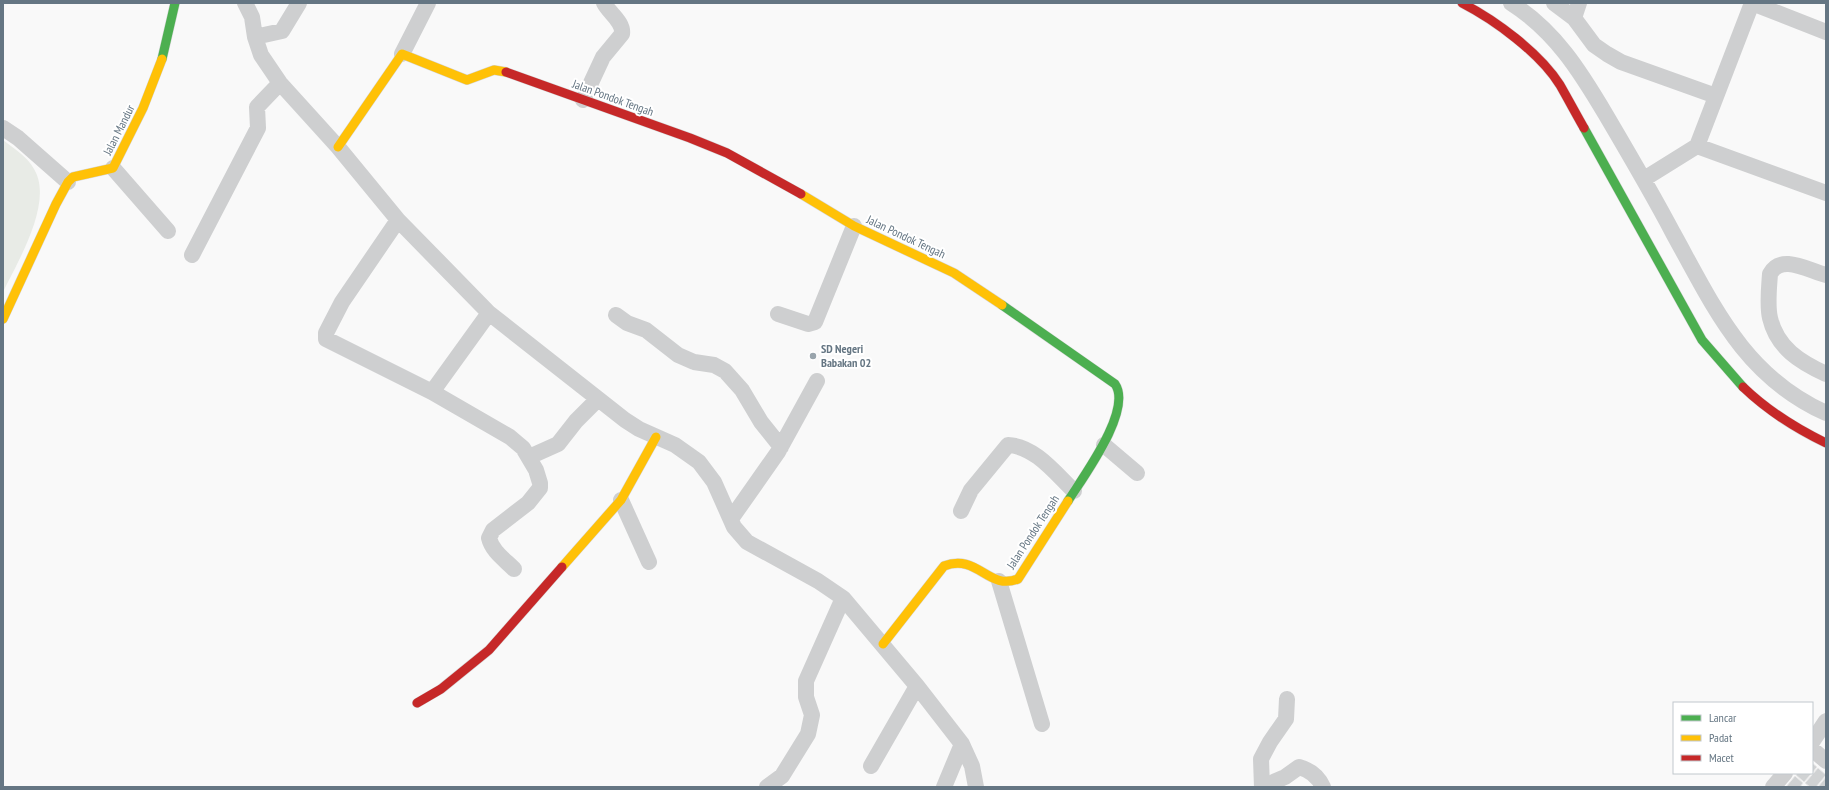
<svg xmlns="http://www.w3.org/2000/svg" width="1829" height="790" font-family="'PT Sans Narrow',sans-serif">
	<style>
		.green { fill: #e8ebe6 }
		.building { fill: #d0d2d3; stroke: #e8e8e8 }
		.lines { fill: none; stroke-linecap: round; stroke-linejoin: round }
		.fast-casing { stroke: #d5d6d7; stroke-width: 10 }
		.slow-casing { stroke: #d5d6d7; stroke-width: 10 }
		.jam-casing { stroke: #d5d6d7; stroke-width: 10 }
		.street { stroke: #cecfd0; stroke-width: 16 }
		.fast { stroke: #4caf50; stroke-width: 9 }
		.slow { stroke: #ffc107; stroke-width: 9 }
		.jam { stroke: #c62828; stroke-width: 9 }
		.poi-dot { fill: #99a4ac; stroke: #fff; stroke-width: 1.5 }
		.labels { text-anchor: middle; stroke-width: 4; stroke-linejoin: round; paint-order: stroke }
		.street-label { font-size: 12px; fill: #657683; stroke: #fff }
		.poi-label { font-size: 12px; font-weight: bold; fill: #657683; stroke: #fff; text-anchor: start }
	</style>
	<rect width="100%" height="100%" fill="#f9f9f9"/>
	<path class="green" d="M 3,140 C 13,148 28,157 34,169 C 54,202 18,261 3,292 Z"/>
	<path class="building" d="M 1812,763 L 1817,767 L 1812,773 Z
		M 1818,768 L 1826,775 L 1816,787 L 1810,787 L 1805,783 Z
		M 1797,773 L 1812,773 L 1804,782 L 1796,775 Z
		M 1795,776 L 1803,783 L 1800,787 L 1786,787 Z
		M 1826,777 L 1826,787 L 1818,787 Z"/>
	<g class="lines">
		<g class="fast-casing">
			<path id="fast" d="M 162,59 L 175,3
				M 1584,128 L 1702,340 L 1743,387
				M 1002,305 L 1115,384 C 1133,410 1083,477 1068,501"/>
		</g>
		<g class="slow-casing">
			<path id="slow" d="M 338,147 L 402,54 L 467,80 L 494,70 L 506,72
				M 801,194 L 854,226 L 954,273 L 1002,305
				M 3,319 L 56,204 L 68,182 L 73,177 L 113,168 L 143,108 L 162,59
				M 562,567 L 621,500 L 656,437
				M 883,644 L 944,566 C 978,553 988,591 1018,579 L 1068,501"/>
		</g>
		<g class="jam-casing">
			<path id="jam" d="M 1462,3 C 1495,20 1540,53 1560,85 C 1568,99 1576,114 1584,128
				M 506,72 L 690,138 L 727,153 L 801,194
				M 1743,387 C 1768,411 1795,428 1826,443
				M 417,703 L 441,689 L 489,650 L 562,567"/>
		</g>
		<path class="street" d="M 245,3 L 252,17 L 255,37 L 261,55 L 280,83 L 338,147 L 398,220 L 489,313 L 625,420 L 639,429 L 675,445 L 699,462 L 714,482 L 734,527 L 747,542 L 818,581 L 843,598 L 917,686 L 962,744 L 972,766 L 976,787
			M 1511,3 C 1555,31 1580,71 1606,115 C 1629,154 1652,193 1673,233 C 1714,307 1744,376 1826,413
			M 1554,3 L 1574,18 L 1594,45 L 1607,54 L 1621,62 L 1716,96
			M 1752,3 L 1826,32
			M 1574,18 L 1579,3
			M 255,37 L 282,31 L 299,3
			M 402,54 L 428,3
			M 583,100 L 603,57 L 622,34 C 624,22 609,13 604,3
			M 3,128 L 18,138 L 68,182
			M 1697,146 L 1826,193
			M 113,168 L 168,231
			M 1644,179 L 1697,146 L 1752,3
			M 398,220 L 342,302 L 326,333 L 326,339 L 432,392
			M 192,255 L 258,128 L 257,107 L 280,83
			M 1826,275 C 1809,271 1781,253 1770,274 C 1769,288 1767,305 1770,318 C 1777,348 1800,362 1826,374
			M 489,313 L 432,392 L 510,437 L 523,448 L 536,470 L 540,483 L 540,488 L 528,503 L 493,530 L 489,538 C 492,551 504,559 514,569
			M 778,314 L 808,324 L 815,322 L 854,226
			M 616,315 L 627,323 L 646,330 L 678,355 L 694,362 L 714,365 L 725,371 L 742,390 L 761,422 L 781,447
			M 1104,445 L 1137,473
			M 529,457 L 558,444 L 576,421 L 598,399
			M 621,500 L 649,562
			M 961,511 L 971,490 L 1008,445 C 1035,446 1056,474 1074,491
			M 731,519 L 778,452 L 817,381
			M 999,581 L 1042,724
			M 1812,742 L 1826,721
			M 1812,749 L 1826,761
			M 871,766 L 917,686
			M 767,787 L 782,776 L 808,734 L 812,715 L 806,697 L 806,681 L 843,598
			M 944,787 L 962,744
			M 1262,787 L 1261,759 L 1270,742 L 1286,719 L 1287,699
			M 1262,787 L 1285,777 L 1299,767 C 1310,770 1318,776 1323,787
			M 1773,787 L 1785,773"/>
		<use href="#fast" class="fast"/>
		<use href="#slow" class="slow"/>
		<use href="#jam" class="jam"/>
	</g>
	<circle class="poi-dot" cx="813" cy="356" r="4"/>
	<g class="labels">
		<g class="street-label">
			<text transform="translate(613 98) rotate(20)" y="4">Jalan Pondok Tengah</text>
			<text transform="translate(119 130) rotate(-63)" y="4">Jalan Mandur</text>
			<text transform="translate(906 237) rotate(25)" y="4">Jalan Pondok Tengah</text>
			<text transform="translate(1033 532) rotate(-57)" y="4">Jalan Pondok Tengah</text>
		</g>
		<g class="poi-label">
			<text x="821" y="353">SD Negeri<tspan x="821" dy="14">Babakan 02</tspan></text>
		</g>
	</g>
	<rect width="1829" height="790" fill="none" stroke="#657683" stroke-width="8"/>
	<rect x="1673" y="702" width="140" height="72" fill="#ffffff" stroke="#c1c8cd"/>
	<rect x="1681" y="715" width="20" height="6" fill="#4caf50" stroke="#c1c8cd"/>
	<text x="1709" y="722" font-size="12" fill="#657683">Lancar</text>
	<rect x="1681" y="735" width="20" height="6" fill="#ffc107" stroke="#c1c8cd"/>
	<text x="1709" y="742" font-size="12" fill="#657683">Padat</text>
	<rect x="1681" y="755" width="20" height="6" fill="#c62828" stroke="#c1c8cd"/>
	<text x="1709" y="762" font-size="12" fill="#657683">Macet</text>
</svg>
